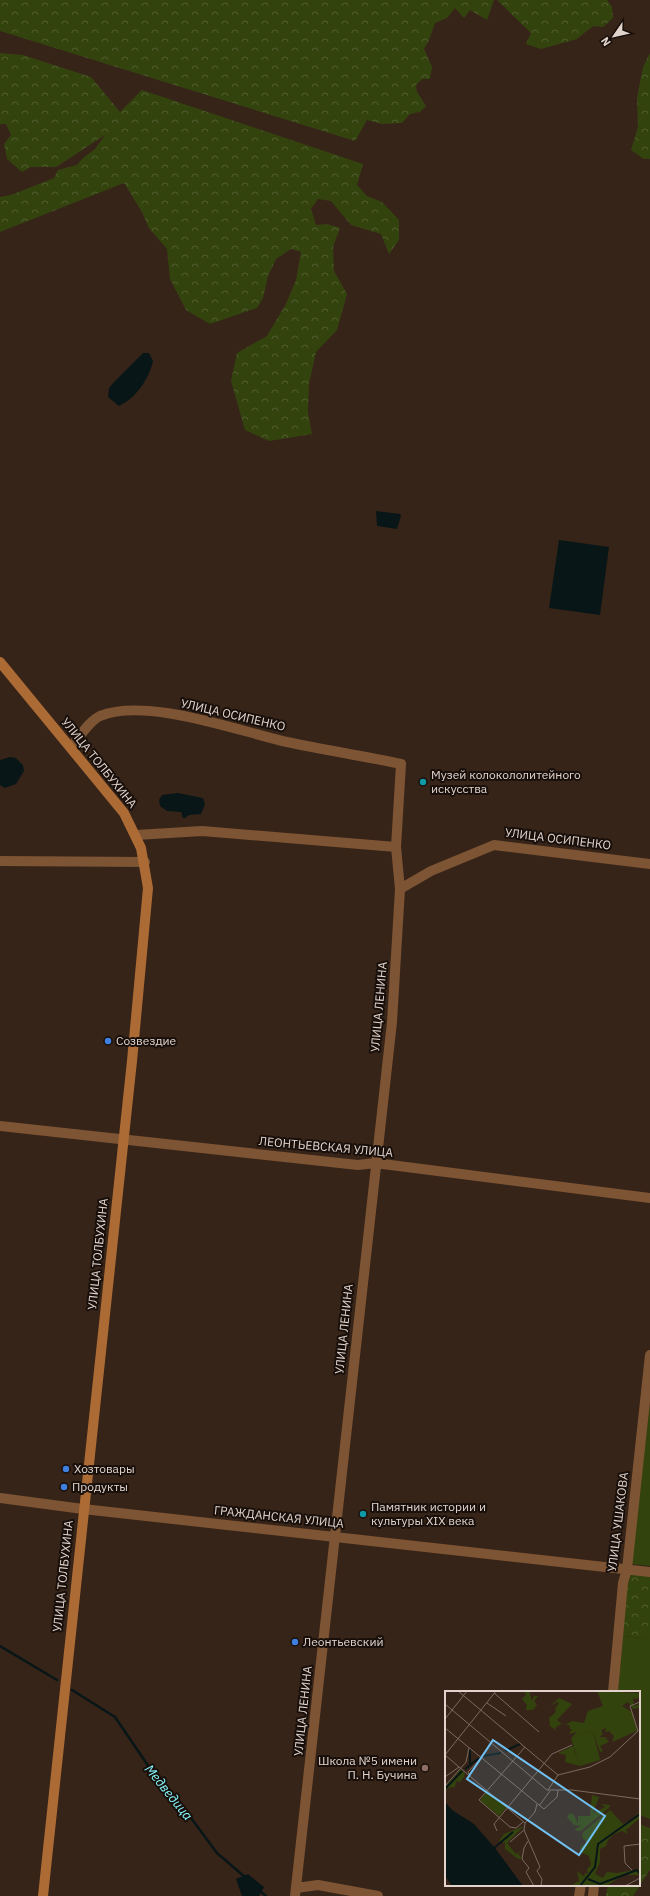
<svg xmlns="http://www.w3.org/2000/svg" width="650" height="1896" font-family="'IBM Plex Sans',sans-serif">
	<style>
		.forest { fill: url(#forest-crowns) }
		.park { fill: #33430e }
		.water { fill: #081617 }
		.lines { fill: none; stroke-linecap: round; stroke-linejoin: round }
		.stream { stroke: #081617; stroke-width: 2.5 }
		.minor { stroke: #7d5434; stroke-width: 10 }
		.secondary { stroke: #ac6b35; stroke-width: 10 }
		.culture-dot { fill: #0f9aa8; stroke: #180f0a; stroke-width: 1.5 }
		.shop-dot { fill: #3f7fe0; stroke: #180f0a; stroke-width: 1.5 }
		.education-dot { fill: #8d6e63; stroke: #180f0a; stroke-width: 1.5 }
		.labels { text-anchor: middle; stroke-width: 4; stroke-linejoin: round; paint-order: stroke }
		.street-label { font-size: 12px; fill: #e2d4cd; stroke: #180f0a }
		.poi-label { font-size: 12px; fill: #e2d4cd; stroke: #180f0a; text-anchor: start }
		.water-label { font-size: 13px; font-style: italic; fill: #86f6fe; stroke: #180f0a }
		.inset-river { fill: none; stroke: #081617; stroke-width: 2 }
		.inset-road { fill: none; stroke: #7b6a60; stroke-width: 1 }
		.view { fill: #70c2f4; fill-opacity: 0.15; stroke: #70c2f4; stroke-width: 2 }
		.inset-edge { fill: none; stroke: #e2d4cd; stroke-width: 2 }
	</style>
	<defs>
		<pattern id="forest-crowns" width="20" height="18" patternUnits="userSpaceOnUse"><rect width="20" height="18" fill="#33430e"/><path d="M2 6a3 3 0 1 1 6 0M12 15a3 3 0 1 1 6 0" fill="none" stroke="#505d30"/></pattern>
	</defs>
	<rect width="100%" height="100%" fill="#372418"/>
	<path class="forest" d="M 0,0 L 494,0 L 487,20 L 470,10 L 464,18 L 455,8 L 447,18 L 435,23 L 429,40 L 424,49 L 432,67 L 430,79 L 422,79 L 416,85 L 417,92 L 426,106 L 420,112 L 410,114 L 402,123 L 382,124 L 367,120 L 355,141 L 0,31 Z
		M 497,0 L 607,0 L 612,7 L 613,18 L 603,27 L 593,26 L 577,39 L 541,49 L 526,44 L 531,33 Z
		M 0,53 L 23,55 L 91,77 L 120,112 L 142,90 L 363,164 L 357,185 L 367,196 L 382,202 L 399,220 L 399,240 L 389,254 L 381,234 L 351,225 L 331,201 L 318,199 L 311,209 L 316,225 L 327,224 L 340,228 L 333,247 L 334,271 L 347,294 L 337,330 L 316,352 L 309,384 L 308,412 L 312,434 L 269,441 L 245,430 L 231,381 L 237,353 L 267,336 L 286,304 L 296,280 L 301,252 L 291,249 L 276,259 L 268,276 L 263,298 L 257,308 L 210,324 L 186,310 L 170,279 L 167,249 L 149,228 L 142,212 L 124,183 L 0,232 L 0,197 L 11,195 L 54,178 L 58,170 L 77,165 L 83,158 L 95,149 L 105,135 L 56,167 L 31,167 L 22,172 L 7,159 L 4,144 L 11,135 L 6,124 L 0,124 Z
		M 650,53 L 650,159 L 644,159 L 631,150 L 638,127 L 637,98 L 643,67 Z
		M 631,1574 L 650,1576 L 650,1639 L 623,1636 L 627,1587 Z
		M 639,1824 L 650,1828 L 650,1870 L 633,1896 L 606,1896 L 608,1885 L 639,1885 Z"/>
	<path class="park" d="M 650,1400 L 650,1566 L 632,1564 Z
		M 623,1636 L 650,1639 L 650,1819 L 639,1815 L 639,1692 L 618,1692 Z"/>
	<path class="water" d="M 143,353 L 149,353 L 153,361 C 149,379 136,398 119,406 L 108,397 L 109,388 L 115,381 Z
		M 376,511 L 400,514 L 401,516 L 397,529 L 377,526 Z
		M 559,540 L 609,547 L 600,615 L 549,608 Z
		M 10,757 L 16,758 L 23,765 L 24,771 L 16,784 L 5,788 L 0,785 L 0,760 Z
		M 178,793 L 203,798 L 205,804 L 201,814 L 189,815 L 185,818 L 183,818 L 181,812 L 167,811 L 160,806 L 159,800 L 162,795 Z
		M 248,1874 L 264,1887 L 259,1896 L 242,1896 L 236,1879 Z"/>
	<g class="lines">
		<path class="stream" d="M 0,1646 L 57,1680
			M 72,1690 L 115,1717 L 149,1767 L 174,1795 L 217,1853 L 245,1877
			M 260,1891 L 266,1896"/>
		<path class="minor" d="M 71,747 C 79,738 89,721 100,716 C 147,697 238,731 287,742 C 325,750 363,756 401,764 L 396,847 L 400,889 L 392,1022 L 295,1896
			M 136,835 L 202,831 L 396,847
			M 0,861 L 145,862
			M 400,889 L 431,871 L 494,845 L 650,864
			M 0,1126 L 358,1165 L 375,1163 L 650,1198
			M 0,1498 L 83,1509 L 650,1572
			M 613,1692 L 623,1583 L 627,1569 L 650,1355
			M 296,1888 L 318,1885 L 378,1896
			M 579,1896 L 581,1885
			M 593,1896 L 594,1885"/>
		<path class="secondary" d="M 0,662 L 124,813 L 141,848 L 148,888 L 132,1061 L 43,1896"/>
	</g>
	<g class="culture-dot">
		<circle cx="423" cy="782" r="4"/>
		<circle cx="363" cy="1514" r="4"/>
	</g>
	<g class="shop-dot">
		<circle cx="108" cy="1041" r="4"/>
		<circle cx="66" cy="1469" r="4"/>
		<circle cx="64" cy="1487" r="4"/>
		<circle cx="295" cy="1642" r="4"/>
	</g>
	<circle class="education-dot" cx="425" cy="1768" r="4"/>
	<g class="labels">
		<g class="street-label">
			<text transform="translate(233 715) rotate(13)" y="4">УЛИЦА ОСИПЕНКО</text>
			<text transform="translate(99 763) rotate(51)" y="4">УЛИЦА ТОЛБУХИНА</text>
			<text transform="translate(558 839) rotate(7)" y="4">УЛИЦА ОСИПЕНКО</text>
			<text transform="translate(379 1007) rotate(-85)" y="4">УЛИЦА ЛЕНИНА</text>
			<text transform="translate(326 1147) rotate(5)" y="4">ЛЕОНТЬЕВСКАЯ УЛИЦА</text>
			<text transform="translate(98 1254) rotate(-84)" y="4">УЛИЦА ТОЛБУХИНА</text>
			<text transform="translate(344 1329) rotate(-84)" y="4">УЛИЦА ЛЕНИНА</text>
			<text transform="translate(279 1517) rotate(6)" y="4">ГРАЖДАНСКАЯ УЛИЦА</text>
			<text transform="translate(618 1522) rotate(-83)" y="4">УЛИЦА УШАКОВА</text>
			<text transform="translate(63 1576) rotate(-84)" y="4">УЛИЦА ТОЛБУХИНА</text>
			<text transform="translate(303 1711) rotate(-84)" y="4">УЛИЦА ЛЕНИНА</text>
		</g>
		<g class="poi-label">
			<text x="431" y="779">Музей колокололитейного<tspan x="431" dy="14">искусства</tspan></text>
			<text x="116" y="1045">Созвездие</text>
			<text x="74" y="1473">Хозтовары</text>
			<text x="72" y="1491">Продукты</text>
			<text x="371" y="1511">Памятник истории и<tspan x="371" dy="14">культуры XIX века</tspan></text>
			<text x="303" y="1646">Леонтьевский</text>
			<text x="417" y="1765" text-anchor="end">Школа №5 имени<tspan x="417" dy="14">П. Н. Бучина</tspan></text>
		</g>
		<g class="water-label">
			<text transform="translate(169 1792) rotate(51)" y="5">Медведица</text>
		</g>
	</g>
	<g transform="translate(445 1691)">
		<rect width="195" height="195" fill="#372418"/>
		<path d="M 51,108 L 62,116 L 54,125 L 42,115 Z" fill="#33430e"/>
		<path d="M 79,0 L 84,0 L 87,10 L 89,5 L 93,5 L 89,10 L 92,14 L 88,19 L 81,19 L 82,14 L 77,8 L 81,4 ZM 152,0 L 195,2 L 195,7 L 188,8 L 189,15 L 195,13 L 194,17 L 188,18 L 183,11 L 177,15 L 187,21 L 192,40 L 167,51 L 169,45 L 164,40 L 160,41 L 161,37 L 156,39 L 158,43 L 154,46 L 160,46 L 164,51 L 155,55 L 158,60 L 155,61 L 148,40 L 126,47 L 132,41 L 124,43 L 127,38 L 125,38 L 124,34 L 120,34 L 127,30 L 139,32 L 143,20 L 158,15 ZM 114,7 L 127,13 L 112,29 L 119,35 L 116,33 L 110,37 L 112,40 L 105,35 L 104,27 L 111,21 L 110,18 L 114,12 L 112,11 L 105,15 ZM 128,55 L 135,75 L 120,71 L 121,64 L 113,62 ZM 16,78 L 20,82 L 19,86 L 15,91 L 11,90 L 10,96 L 3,97 L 0,102 L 0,96 ZM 147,104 L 154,106 L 148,122 L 160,116 L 156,113 L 165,114 L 164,117 L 136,140 L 131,140 L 130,138 L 136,135 L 129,134 L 122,126 L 125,122 L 129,124 L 133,133 L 133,125 L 145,125 ZM 165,119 L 178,133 L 187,129 L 195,120 L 195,127 L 181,139 L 183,143 L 177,140 L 169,143 L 163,149 L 161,155 L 155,158 L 155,171 L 150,183 L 158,187 L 162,181 L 172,182 L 195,178 L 195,184 L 179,184 L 161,195 L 125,195 L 134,190 L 132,180 L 140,186 L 139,183 L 143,182 L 142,178 L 146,174 L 144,165 L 135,161 L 136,155 L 142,152 L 137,146 L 138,141 ZM 79,135 L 62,152 L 71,163 L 78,159 L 73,163 L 77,167 L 73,168 L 60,158 L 60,152 L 54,150 L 59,143 Z" fill="#33430e"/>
		<path d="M 148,40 L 155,69 L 135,75 L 126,47 Z" fill="#33430e"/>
		<path d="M 42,100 L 51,108 L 42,115 L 35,110 Z" fill="#33430e"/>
		<path d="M 0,111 L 7,119 L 29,133 L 50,157 L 78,195 L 7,195 L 0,185 Z" fill="#081617"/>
		<path class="inset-river" d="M 25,58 L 25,73M 60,60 L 75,53M 38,65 L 56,62M 20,78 L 34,67M 0,98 L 17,80M 49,157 L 68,141M 143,188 L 155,193 L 192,179 L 195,183M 135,195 L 150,176 L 153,153 L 195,123"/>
		<path class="inset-road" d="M 13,0 L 113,84M 49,2 L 94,41M 42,12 L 61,25M 0,13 L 102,99 L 127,99 L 195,108M 0,28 L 22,0M 0,37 L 99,118 L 112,106 L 113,99M 0,64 L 80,132M 0,64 L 51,0M 24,83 L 23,81 L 36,67M 113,84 L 145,76 L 165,66 L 193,40 L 185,15 L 195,11M 0,86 L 14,76M 0,95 L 21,71 L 24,57M 103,99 L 113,84M 94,115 L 105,100M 78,131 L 71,137 L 65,136 L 34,109 L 80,56M 79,139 L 95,176 L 92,180 L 97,188 L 96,195M 79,139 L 80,132 L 90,121 L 92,113M 52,140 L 49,133 L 107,63 L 127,54M 83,150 L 79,157 L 77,168 L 84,177 L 81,181 L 89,195M 65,151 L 79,139M 187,179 L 180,172 L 179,155 L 195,153M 180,195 L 195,187"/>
		<path class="view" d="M 48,49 L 160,125 L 134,164 L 22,88 Z"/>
		<rect width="195" height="195" class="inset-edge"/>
	</g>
	<g transform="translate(614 36) rotate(236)" stroke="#180f0a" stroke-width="3" paint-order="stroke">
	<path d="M0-3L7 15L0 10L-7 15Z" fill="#e2d4cd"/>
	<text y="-6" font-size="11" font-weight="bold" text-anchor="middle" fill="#e2d4cd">N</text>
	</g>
</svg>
